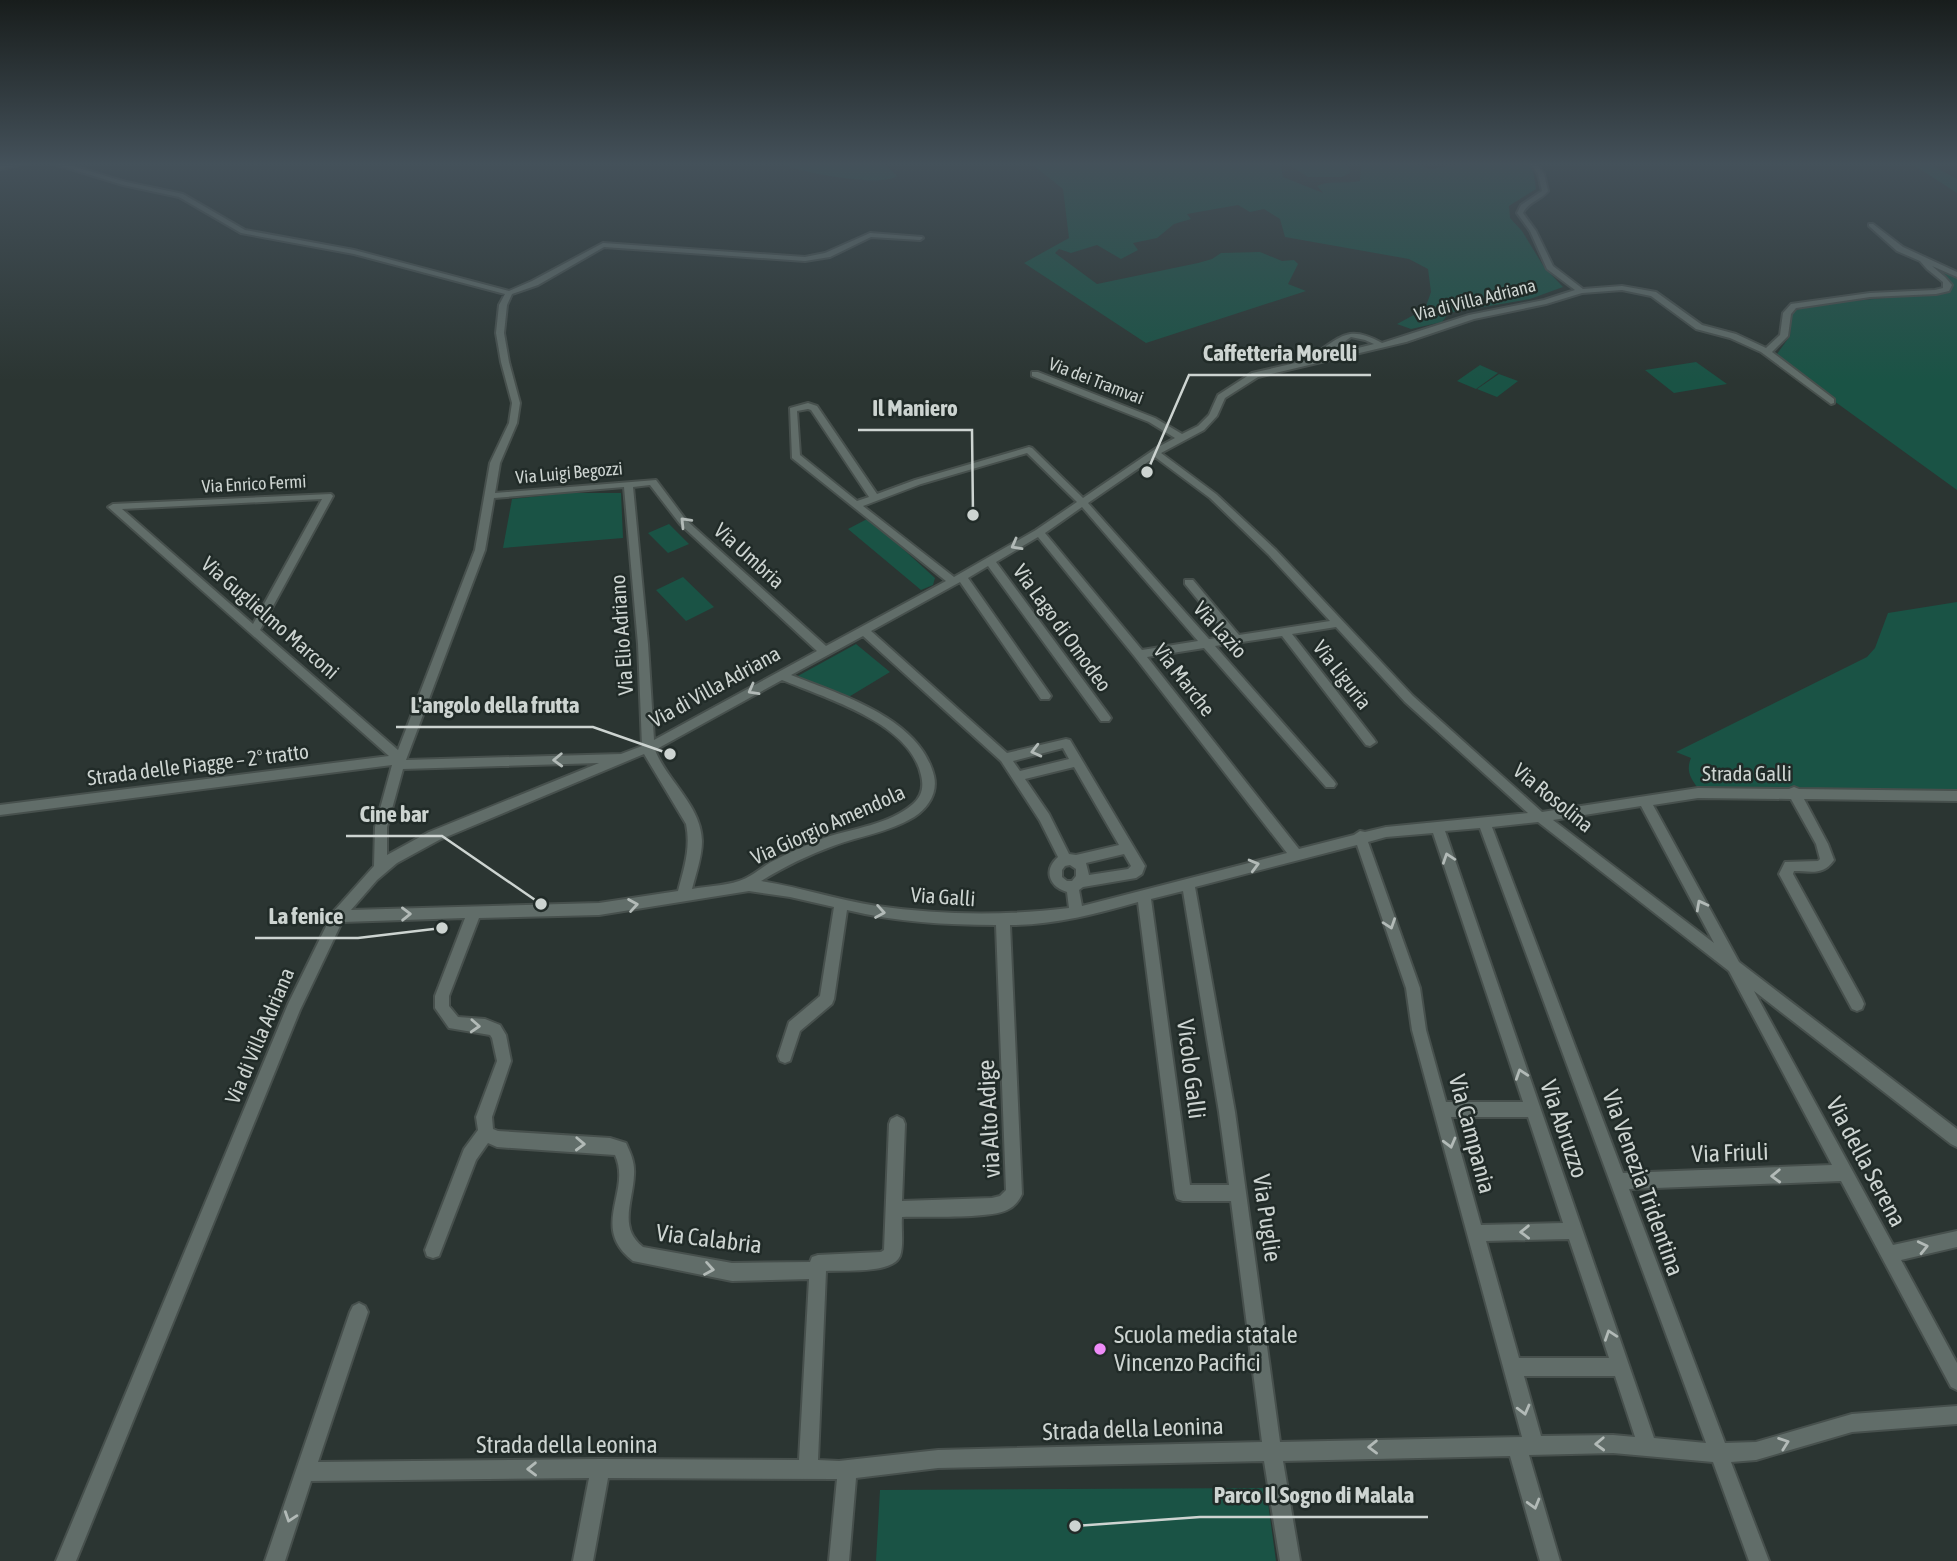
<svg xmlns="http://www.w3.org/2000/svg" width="1957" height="1561" font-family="'Asap Condensed',sans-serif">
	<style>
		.green { fill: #1a5345 }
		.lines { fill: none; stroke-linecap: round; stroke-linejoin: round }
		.street-casing { stroke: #47504d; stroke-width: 4 }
		.street { fill: #616d69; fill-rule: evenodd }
		.oneway { stroke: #b2bab7 }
		.poi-dot { fill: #ee8cf8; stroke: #212b28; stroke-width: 2.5 }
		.labels { text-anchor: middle; stroke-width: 5; stroke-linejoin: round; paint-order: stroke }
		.far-street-label { font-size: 18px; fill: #cdd4d1; stroke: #212b28 }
		.street-label { font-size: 21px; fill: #cdd4d1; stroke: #212b28 }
		.near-street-label { font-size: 24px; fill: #cdd4d1; stroke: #212b28 }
		.near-poi-label { font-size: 24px; fill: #cdd4d1; stroke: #212b28; text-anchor: start }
		.leader { fill: none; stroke: #cdd4d1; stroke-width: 2.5 }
		.callout-dot { fill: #cdd4d1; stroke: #212b28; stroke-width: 2.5 }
		.callout-label { font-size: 23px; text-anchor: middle; font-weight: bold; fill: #cdd4d1; stroke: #212b28; stroke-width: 5; stroke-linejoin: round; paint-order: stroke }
	</style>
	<rect width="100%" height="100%" fill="#2b3532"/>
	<path class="green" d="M 777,162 L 882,162 L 897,176 C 882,188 795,172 777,162 Z
		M 1029,162 L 1280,162 L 1283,177 L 1323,193 L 1317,186 C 1329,180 1346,184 1360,181 L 1361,165 L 1349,162 L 1411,162 L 1429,169 L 1456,165 L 1455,162 L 1526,162 L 1533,169 L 1536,189 L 1509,206 L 1510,218 L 1522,231 L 1544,267 L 1563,287 L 1530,299 L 1449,313 L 1442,322 L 1411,329 L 1397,324 L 1425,309 L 1431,292 L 1428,269 L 1409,259 L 1285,237 L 1280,219 L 1264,209 L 1250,212 L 1238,205 L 1187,214 L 1191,219 L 1174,224 L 1157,238 L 1133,243 L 1138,250 L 1121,259 L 1097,245 L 1071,253 L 1059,249 L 1055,253 L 1097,284 L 1198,263 L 1212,259 L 1221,253 L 1260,252 L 1282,261 L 1294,260 L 1298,264 L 1288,284 L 1306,291 L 1146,343 L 1024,263 L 1069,238 L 1063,189 Z
		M 1289,162 L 1343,164 L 1349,167 L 1350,173 L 1342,177 L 1308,177 L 1291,166 Z
		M 1909,162 L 1926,162 L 1957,179 L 1957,193 Z
		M 1933,269 L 1957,278 L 1957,490 L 1834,401 L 1777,354 L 1790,336 L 1792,311 L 1821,304 L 1948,292 L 1952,287 L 1952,283 Z
		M 1696,362 L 1727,384 L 1674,393 L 1645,370 Z
		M 1480,365 L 1498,373 L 1476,389 L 1457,381 Z
		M 1499,374 L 1518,381 L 1497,397 L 1477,389 Z
		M 568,493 L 621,493 L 623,538 L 503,548 L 512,499 Z
		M 869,518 L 935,578 L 933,585 L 921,590 L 848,529 Z
		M 669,524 L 689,544 L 668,553 L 648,533 Z
		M 683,577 L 714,607 L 686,621 L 656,590 Z
		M 1957,602 L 1957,791 L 1697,787 C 1690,777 1686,770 1691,758 L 1676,752 L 1867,657 L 1875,648 L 1888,613 Z
		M 856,644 L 890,672 L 847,698 L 796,677 Z
		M 1266,1488 L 1276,1561 L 876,1561 L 880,1490 Z"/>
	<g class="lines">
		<g class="street-casing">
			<path id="street" d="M 16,162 L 32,162 L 0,169 L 0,165 Z
				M 48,162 L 59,162 L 126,182 L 183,194 L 245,230 L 354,250 L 509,291 L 532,281 L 603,243 L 805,257 L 825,253 L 870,233 L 922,237 L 923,238 L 920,240 L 871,237 L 830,257 L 805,261 L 604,247 L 538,285 L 512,294 L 507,305 L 504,333 L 509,362 L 520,403 L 517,423 L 500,463 L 495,493 L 656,480 L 686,520 L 826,646 L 946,581 L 792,458 L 790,408 L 808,403 L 817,406 L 877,494 L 915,480 L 1029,447 L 1032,448 L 1083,498 L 1158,447 L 1175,438 L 1149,422 L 1032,376 L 1032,372 L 1038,372 L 1155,418 L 1182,434 L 1198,426 L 1209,415 L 1218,395 L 1252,373 L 1313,359 L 1313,355 C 1341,337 1348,324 1382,343 L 1469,315 L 1544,300 L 1575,290 L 1547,269 L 1530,231 L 1517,213 L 1521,205 L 1542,191 L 1538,174 L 1529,162 L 1535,162 L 1544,174 L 1548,191 C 1541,200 1528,202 1523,213 L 1536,231 L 1553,266 L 1583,289 L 1622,286 L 1656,292 L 1702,325 L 1736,334 L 1766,348 L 1780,335 L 1783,313 L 1791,304 L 1870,293 L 1935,290 L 1943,288 L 1943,282 L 1927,269 L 1920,261 L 1897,251 L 1869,226 L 1869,224 L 1873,224 L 1903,247 L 1957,272 L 1957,277 L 1932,266 L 1945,277 L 1952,285 L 1949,291 L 1936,294 L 1870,297 L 1796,308 L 1791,314 L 1788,336 L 1772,352 L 1834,399 L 1834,403 L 1831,404 L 1761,352 L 1730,338 L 1696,329 L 1651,296 L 1622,290 L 1582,293 L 1546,304 L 1474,319 L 1406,342 L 1258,377 L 1225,398 L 1217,416 L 1204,430 L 1161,453 L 1216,494 L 1276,550 L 1413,696 L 1542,812 L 1698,788 L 1789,789 L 1794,787 L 1799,789 L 1957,791 L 1957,801 L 1804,799 L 1828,844 L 1834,860 C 1823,876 1811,871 1794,871 L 1793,874 L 1862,999 L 1864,1004 L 1862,1009 L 1857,1011 L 1852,1009 L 1779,874 L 1785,862 L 1818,861 L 1820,859 L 1816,844 L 1791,799 L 1698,798 L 1653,805 L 1739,962 L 1957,1129 L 1957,1147 L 1951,1144 L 1754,991 L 1893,1245 L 1957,1231 L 1957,1247 L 1901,1260 L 1957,1363 L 1957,1390 L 1951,1387 L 1841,1181 L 1629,1189 L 1725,1443 L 1756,1442 L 1852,1414 L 1957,1406 L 1957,1424 L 1852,1432 L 1756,1460 L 1731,1462 L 1769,1561 L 1749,1561 L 1713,1462 L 1613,1453 L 1529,1455 L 1560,1561 L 1540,1561 L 1510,1456 L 1283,1461 L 1300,1561 L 1280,1561 L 1264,1461 L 938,1468 L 856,1478 L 849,1561 L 829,1561 L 837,1479 L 608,1478 L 593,1561 L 573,1561 L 589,1478 L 311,1481 L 285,1561 L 265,1561 L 350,1312 L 353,1306 L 359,1303 L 365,1306 L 368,1312 L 318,1462 L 600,1459 L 799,1460 L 809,1279 L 732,1281 L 633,1261 C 589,1227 632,1192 615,1155 L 497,1147 L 488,1143 L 476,1160 L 439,1256 L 433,1258 L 427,1256 L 425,1250 L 464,1149 L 478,1130 L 476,1117 L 497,1061 L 492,1038 L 490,1035 L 449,1028 L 435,1008 L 435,996 L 465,918 L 342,922 L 300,1010 L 76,1561 L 56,1561 L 288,1004 L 333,912 L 374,866 L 375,827 L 392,765 L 0,815 L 0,805 L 389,756 L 108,507 L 113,504 L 331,494 L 333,496 L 260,630 L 398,750 L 475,550 L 490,463 L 509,423 L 512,403 L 501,362 L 496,333 L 499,305 L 505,294 L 354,254 L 241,233 L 179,197 L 123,185 ZM 1351,337 L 1365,340 L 1374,344 L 1322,357 ZM 808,409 L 811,410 L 869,497 L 857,501 L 800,455 L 797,411 ZM 1027,453 L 1077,502 L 1036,530 L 954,577 L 863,506 L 921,484 ZM 1155,457 L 1210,498 L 1268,554 L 1330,621 L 1239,635 L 1193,580 L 1185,580 L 1185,584 L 1228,637 L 1209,639 L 1088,503 ZM 650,485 L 680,524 L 817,651 L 654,740 L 648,644 L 633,487 ZM 624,487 L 638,644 L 642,746 L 621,754 L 406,760 L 485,550 L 494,498 ZM 322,499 L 253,624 L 122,509 ZM 1082,507 L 1198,641 L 1142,650 L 1045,533 ZM 1038,537 L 1135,657 L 1287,853 L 1082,906 L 1079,890 L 1083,887 L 1136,878 L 1142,874 L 1145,866 L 1070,740 L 1066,739 L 1007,753 L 871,631 L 960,582 L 1041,699 L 1049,699 L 1051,696 L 1049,693 L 968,578 L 988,566 L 1101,721 L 1109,721 L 1111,718 L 1109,715 L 996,562 ZM 1336,627 L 1405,702 L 1528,813 L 1386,827 L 1365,832 L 1360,831 L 1354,835 L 1299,849 L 1147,657 L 1204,648 L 1326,787 L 1334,787 L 1336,784 L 1334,781 L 1215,646 L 1282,636 L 1366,745 L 1370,746 L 1376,742 L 1374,739 L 1292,634 ZM 863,636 L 1001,761 L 1040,821 L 1058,857 C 1043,870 1049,887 1067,892 L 1069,908 C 1005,916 940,915 877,906 C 838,900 800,887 761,881 C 784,867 808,855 833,846 C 860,836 889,832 914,817 C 928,808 938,793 934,776 C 920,718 841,695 791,675 ZM 782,680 C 826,698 910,723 921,775 C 924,787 922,796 913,804 C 889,825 853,828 824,838 C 806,845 788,853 771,862 C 761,868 750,878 739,881 C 724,886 707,886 692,889 C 696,873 702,857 702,841 C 701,805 667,781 655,750 ZM 1063,748 L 1069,759 L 1020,771 L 1013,761 ZM 644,754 L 686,824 C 691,848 684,868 678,891 L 599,903 L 351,910 L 377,880 L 397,863 L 439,840 ZM 599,763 L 429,832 L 387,855 L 387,827 L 403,769 ZM 1074,767 L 1119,845 L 1076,855 L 1069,854 L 1049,814 L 1025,779 ZM 1641,806 L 1714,943 L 1553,820 ZM 1538,822 L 1729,971 L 1832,1165 L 1623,1173 L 1492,827 ZM 1480,828 L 1706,1443 L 1654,1438 L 1445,831 ZM 1433,833 L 1523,1102 L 1446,1102 L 1426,1030 L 1420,988 L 1368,842 L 1386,837 ZM 1357,845 L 1406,988 L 1412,1030 L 1522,1437 L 1280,1442 L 1235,1112 L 1195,887 ZM 1124,854 L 1131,866 L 1128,869 L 1089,875 L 1086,863 ZM 1070,865 L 1076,869 L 1076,876 L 1072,881 L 1067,881 L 1062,877 L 1062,870 L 1065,866 ZM 749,891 L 790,897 L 834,907 L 820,996 L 789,1022 L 778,1056 L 780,1061 L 785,1063 L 790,1061 L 800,1031 L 832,1004 L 834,999 L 847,910 C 896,922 945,925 996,925 L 1006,1190 L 1000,1196 L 992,1198 L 902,1201 L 905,1124 L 903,1119 L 897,1116 L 891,1119 L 889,1124 L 884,1250 L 881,1252 L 818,1255 L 812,1257 L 810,1262 L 732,1263 L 643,1247 C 618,1228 633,1201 634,1175 C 635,1163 631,1154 626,1143 L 610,1138 L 498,1131 L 493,1129 L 492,1117 L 511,1061 L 506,1035 L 500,1025 L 485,1019 L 458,1017 L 449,1006 L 449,996 L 479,918 L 599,915 ZM 1183,891 L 1219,1112 L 1229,1185 L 1190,1185 L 1151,899 ZM 1138,902 L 1175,1193 L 1177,1199 L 1183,1201 L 1231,1201 L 1262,1442 L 938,1450 L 839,1461 L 818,1460 L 826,1271 C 843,1270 893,1274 900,1256 C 904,1245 901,1229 902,1217 C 925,1216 989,1219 1007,1210 C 1014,1207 1019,1201 1022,1194 L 1010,925 C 1054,925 1096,914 1138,902 ZM 1451,1117 L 1528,1117 L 1563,1223 L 1481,1225 ZM 1569,1239 L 1609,1358 L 1519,1358 L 1486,1241 ZM 1524,1376 L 1615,1376 L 1635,1437 L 1613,1435 L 1541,1436 Z"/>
		</g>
		<use href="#street" class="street"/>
	</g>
	<defs><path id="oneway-chevron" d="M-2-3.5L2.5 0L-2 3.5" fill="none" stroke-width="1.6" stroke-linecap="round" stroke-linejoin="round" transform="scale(1.75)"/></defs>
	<g class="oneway">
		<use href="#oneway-chevron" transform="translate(685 522) rotate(-134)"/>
		<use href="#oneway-chevron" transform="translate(1016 545) rotate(151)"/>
		<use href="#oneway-chevron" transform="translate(753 690) rotate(151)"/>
		<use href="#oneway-chevron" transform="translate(1036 751) rotate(166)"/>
		<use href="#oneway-chevron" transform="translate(558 760) rotate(178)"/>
		<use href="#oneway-chevron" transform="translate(1448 858) rotate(-109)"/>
		<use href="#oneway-chevron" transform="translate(1254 865) rotate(-15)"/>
		<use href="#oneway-chevron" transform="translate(633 905) rotate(-9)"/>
		<use href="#oneway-chevron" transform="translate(1701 905) rotate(-118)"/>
		<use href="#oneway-chevron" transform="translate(880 912) rotate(10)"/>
		<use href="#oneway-chevron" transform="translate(406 914) rotate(-1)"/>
		<use href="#oneway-chevron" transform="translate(1390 924) rotate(71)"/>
		<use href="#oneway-chevron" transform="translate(475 1026) rotate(3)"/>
		<use href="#oneway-chevron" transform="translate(1521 1074) rotate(-109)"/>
		<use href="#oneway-chevron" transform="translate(1450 1143) rotate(75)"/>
		<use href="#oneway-chevron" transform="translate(580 1144) rotate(2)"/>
		<use href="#oneway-chevron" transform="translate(1776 1176) rotate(178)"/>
		<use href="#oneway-chevron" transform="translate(1525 1232) rotate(179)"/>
		<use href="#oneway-chevron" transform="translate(1923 1247) rotate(-13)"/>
		<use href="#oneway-chevron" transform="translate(709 1269) rotate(10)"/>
		<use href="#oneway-chevron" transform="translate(1610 1335) rotate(-109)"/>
		<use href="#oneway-chevron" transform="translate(1524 1410) rotate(75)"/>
		<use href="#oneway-chevron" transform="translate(1784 1443) rotate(-20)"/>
		<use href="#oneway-chevron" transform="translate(1600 1444) rotate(178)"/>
		<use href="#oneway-chevron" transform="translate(1373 1447) rotate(179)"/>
		<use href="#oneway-chevron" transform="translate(532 1469) rotate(179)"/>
		<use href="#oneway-chevron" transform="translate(1534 1504) rotate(74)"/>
		<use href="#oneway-chevron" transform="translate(290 1517) rotate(109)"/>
	</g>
	<linearGradient id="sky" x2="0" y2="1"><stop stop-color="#181d1c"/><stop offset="0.43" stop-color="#44515a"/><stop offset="1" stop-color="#44515a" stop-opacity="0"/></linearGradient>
	<rect width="1957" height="381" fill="url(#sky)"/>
	<circle class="poi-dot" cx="1100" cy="1349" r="7"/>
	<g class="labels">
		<g class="far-street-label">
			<text transform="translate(1475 300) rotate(-14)" y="6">Via di Villa Adriana</text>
			<text transform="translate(1096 381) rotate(21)" y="6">Via dei Tramvai</text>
			<text transform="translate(569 473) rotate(-5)" y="6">Via Luigi Begozzi</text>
			<text transform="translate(254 484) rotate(-3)" y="6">Via Enrico Fermi</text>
		</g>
		<g class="street-label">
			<text transform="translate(749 556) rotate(42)" y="7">Via Umbria</text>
			<text transform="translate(270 618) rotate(41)" y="7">Via Guglielmo Marconi</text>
			<text transform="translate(1062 628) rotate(54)" y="7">Via Lago di Omodeo</text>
			<text transform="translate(1220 630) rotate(48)" y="7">Via Lazio</text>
			<text transform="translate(622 635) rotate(-94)" y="7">Via Elio Adriano</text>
			<text transform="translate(1342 675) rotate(52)" y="7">Via Liguria</text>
			<text transform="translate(1184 680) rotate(52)" y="7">Via Marche</text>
			<text transform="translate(715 687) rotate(-29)" y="7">Via di Villa Adriana</text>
			<text transform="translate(198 765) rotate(-7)" y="7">Strada delle Piagge – 2º tratto</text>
			<text x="1747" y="781">Strada Galli</text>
			<text transform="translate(1553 798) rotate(39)" y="7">Via Rosolina</text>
			<text transform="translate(828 825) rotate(-24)" y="7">Via Giorgio Amendola</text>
			<text transform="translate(943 897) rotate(4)" y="7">Via Galli</text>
			<text transform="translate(260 1036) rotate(-67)" y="7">Via di Villa Adriana</text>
		</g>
		<g class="near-street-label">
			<text transform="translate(1191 1069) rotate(83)" y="8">Vicolo Galli</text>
			<text transform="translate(989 1119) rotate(-93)" y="8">via Alto Adige</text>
			<text transform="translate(1564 1129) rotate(71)" y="8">Via Abruzzo</text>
			<text transform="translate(1472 1134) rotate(75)" y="8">Via Campania</text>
			<text transform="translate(1730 1153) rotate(-2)" y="8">Via Friuli</text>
			<text transform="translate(1866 1162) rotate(62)" y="8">Via della Serena</text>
			<text transform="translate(1643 1183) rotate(70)" y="8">Via Venezia Tridentina</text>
			<text transform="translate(1267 1218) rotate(82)" y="8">Via Puglie</text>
			<text transform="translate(709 1239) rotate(7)" y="8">Via Calabria</text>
			<text transform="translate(1133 1429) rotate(-2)" y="8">Strada della Leonina</text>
			<text x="567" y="1453">Strada della Leonina</text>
		</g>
		<g class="near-poi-label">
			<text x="1114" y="1343">Scuola media statale<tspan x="1114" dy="28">Vincenzo Pacifici</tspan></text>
		</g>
	</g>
	<path class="leader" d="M1147 472L1189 375H1371M973 515L972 430H858M670 754L593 727H396M541 904L442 836H346M442 928L358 938H255M1075 1526L1200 1517H1428"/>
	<g class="callout-dot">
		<circle cx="1147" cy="472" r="7"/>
		<circle cx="973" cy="515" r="7"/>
		<circle cx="670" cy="754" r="7"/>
		<circle cx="541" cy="904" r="7"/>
		<circle cx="442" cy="928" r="7"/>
		<circle cx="1075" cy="1526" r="7"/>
	</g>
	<g class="callout-label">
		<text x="1280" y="361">Caffetteria Morelli</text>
		<text x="915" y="416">Il Maniero</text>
		<text x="495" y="713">L'angolo della frutta</text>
		<text x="394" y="822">Cine bar</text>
		<text x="306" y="924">La fenice</text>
		<text x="1314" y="1503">Parco Il Sogno di Malala</text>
	</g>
</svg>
